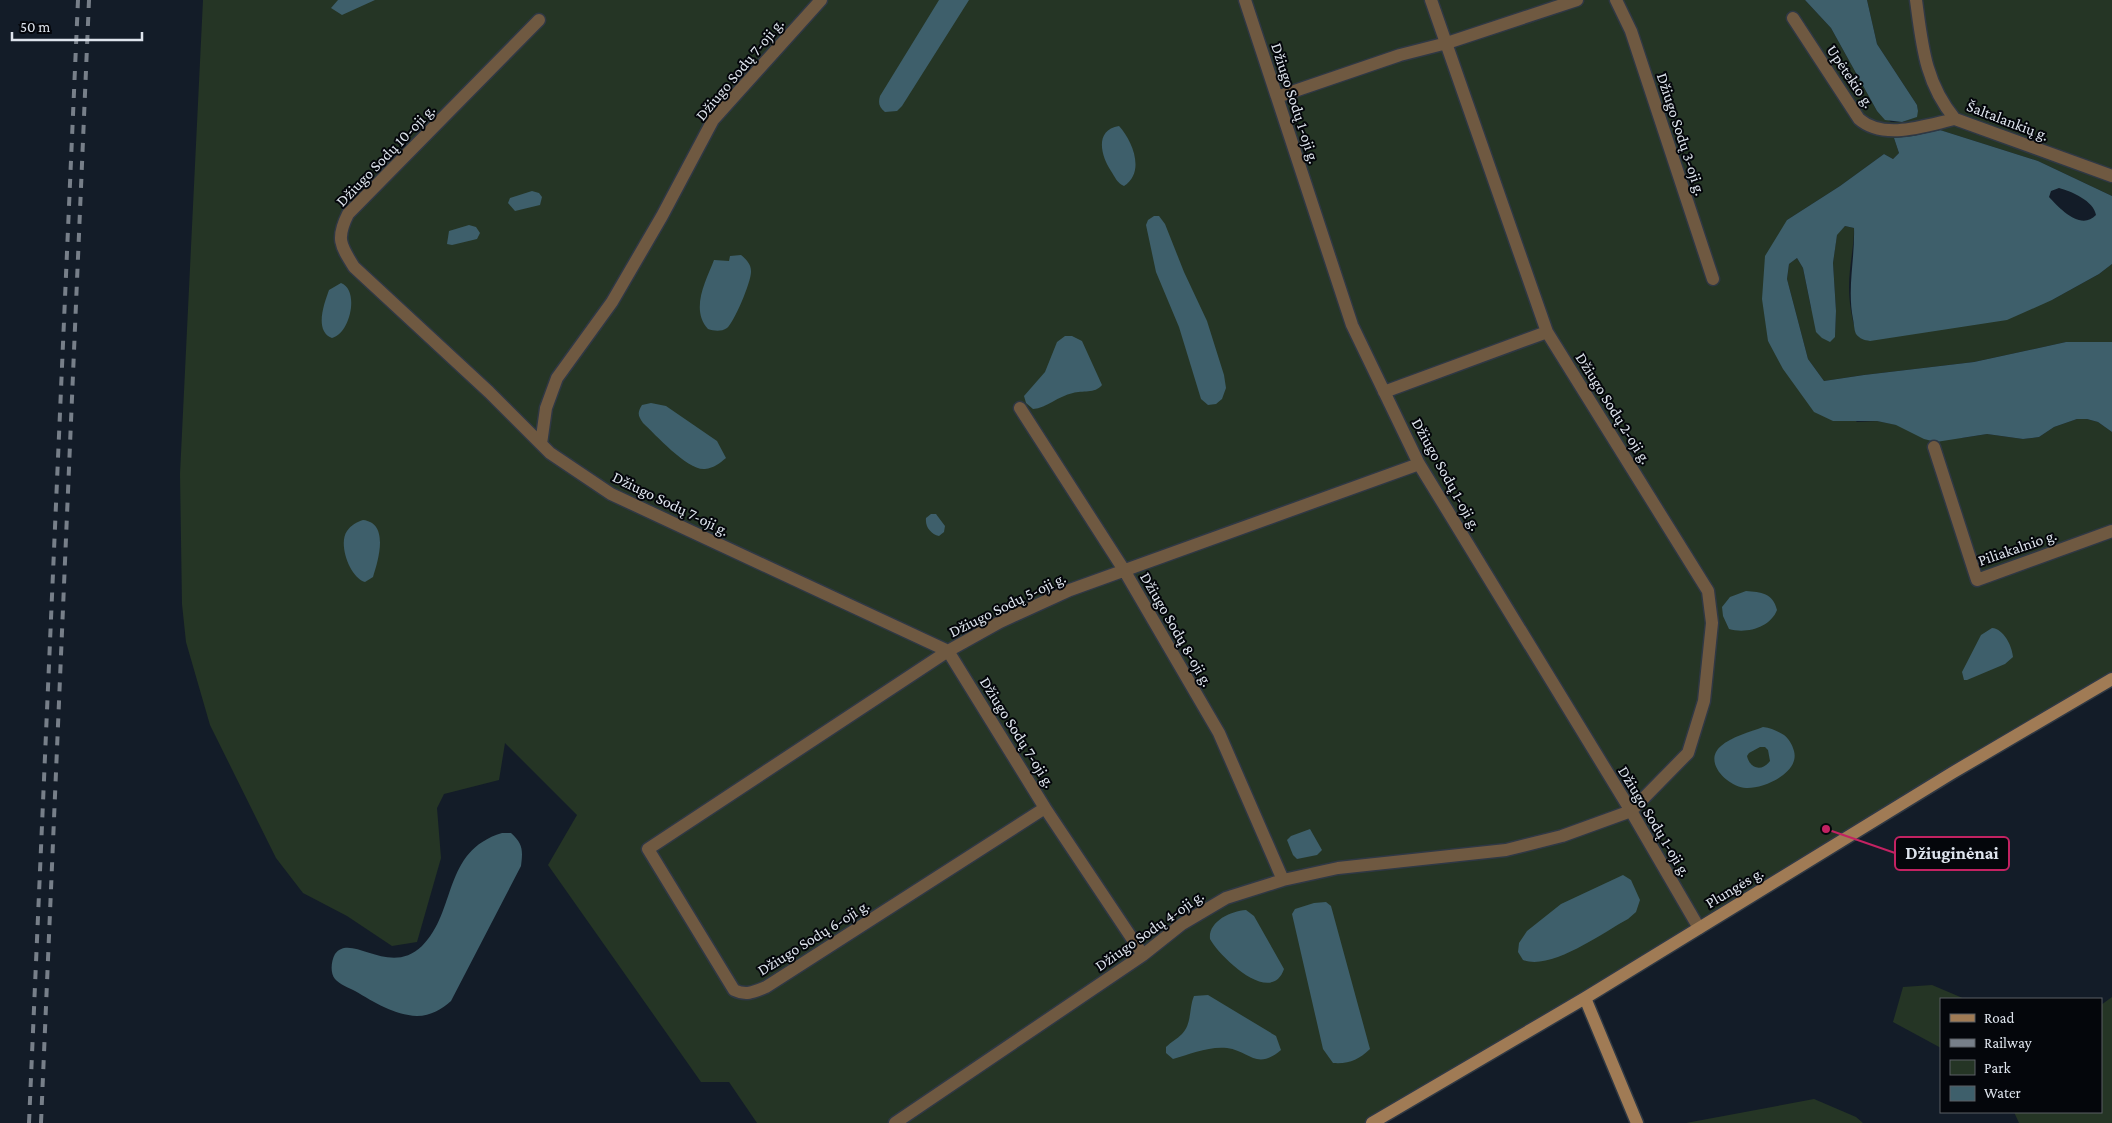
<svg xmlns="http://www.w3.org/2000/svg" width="2112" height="1123" font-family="'Crimson Pro',serif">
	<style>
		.green { fill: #253525 }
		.water { fill: #3e5f6b; fill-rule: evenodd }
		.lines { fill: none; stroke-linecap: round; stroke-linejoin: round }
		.street-casing { stroke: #2f3844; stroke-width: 15 }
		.secondary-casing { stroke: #2f3844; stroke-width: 15 }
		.street { stroke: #6f5941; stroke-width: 12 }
		.secondary { stroke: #a07b55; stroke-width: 12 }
		.rail { stroke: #777f89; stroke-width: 4; stroke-dasharray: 9 9; stroke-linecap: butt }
		.labels { text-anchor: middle; stroke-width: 4; stroke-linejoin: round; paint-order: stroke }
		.street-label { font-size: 16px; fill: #dee4ed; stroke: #04060b }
		.leader { fill: none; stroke: #c32262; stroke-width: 2 }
		.callout-dot { fill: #c32262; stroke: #04060b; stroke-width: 2 }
		.callout { fill: #04060b; stroke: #c32262; stroke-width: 2 }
		.callout-label { font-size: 18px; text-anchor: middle; font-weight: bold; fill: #dee4ed }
	</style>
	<rect width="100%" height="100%" fill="#131c28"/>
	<path class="green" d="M 203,0 L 1805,0 L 1831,28 L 1877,111 L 1891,122 L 1902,122 L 1916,117 L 1918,111 L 1917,105 L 1877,44 L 1867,0 L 2112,0 L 2112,196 L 2038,161 L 1940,130 L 1913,136 L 1894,138 L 1899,153 L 1893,159 L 1884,154 L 1840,186 L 1787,220 L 1768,341 L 1857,422 L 1877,421 L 1962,438 L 1987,434 L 2023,439 L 2039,437 L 2054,427 L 2077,419 L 2087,419 L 2098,422 L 2112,432 L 2112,679 L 1372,1123 L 757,1123 L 729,1082 L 701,1082 L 548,865 L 577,815 L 505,743 L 499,780 L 444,794 L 437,808 L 441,858 L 417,942 L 392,946 L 347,916 L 303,893 L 276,858 L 210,725 L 186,642 L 182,604 L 180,474 Z
		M 1845,226 L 1854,228 C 1854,248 1849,267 1849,287 C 1849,303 1852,318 1856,333 L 2052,300 L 2099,274 L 2112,264 L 2112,342 L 2066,342 L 1974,362 L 1864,375 L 1824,381 L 1808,359 L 1787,279 L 1789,264 L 1797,258 L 1803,268 L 1811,308 L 1835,337 L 1836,311 L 1833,263 L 1837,234 Z
		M 1932,985 L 1965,999 L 1941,999 L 1941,1048 L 1893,1022 L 1903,987 Z
		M 2112,997 L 2112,1123 L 2019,1123 L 2014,1112 L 2101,1112 L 2101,1005 Z
		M 1814,1099 L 1856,1117 L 1863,1123 L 1686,1123 Z"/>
	<path class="water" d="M 338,0 L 375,0 L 342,15 L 331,8 Z
		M 939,0 L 969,0 L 902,106 L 897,111 L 885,112 C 879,107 878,103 880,96 Z
		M 1805,0 L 1867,0 L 1877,44 L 1917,105 L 1918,111 L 1917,117 L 1902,122 L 1885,120 L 1877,111 L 1831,28 Z
		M 1119,126 C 1132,140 1146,172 1124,186 C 1117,183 1115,177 1111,171 C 1101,156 1094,130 1119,126 Z
		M 1940,130 L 2038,161 L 2112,196 L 2112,264 L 2099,274 L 2052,300 L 2007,320 L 1870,341 C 1864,340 1860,339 1856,334 C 1854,330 1854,323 1853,319 C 1847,288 1855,259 1854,228 L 1845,226 L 1837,235 L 1833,263 L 1836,311 L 1835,337 L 1830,342 L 1822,338 L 1816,332 L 1803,268 L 1797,258 L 1789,264 L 1787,279 L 1808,359 L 1824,381 L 1864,375 L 1974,362 L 2066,342 L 2112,342 L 2112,432 L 2098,422 L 2087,419 L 2077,419 L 2054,427 L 2039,437 L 2023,439 L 1987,434 L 1936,442 L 1924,439 L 1896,425 L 1877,421 L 1833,421 L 1814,412 L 1783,369 L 1768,341 L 1762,299 L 1765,256 L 1787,220 L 1840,186 L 1884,154 L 1893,159 L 1899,153 L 1894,138 L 1913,136 ZM 2059,188 C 2071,191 2094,201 2096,215 C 2081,231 2060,209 2049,197 L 2051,191 Z
		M 532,191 L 539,193 L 542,197 L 540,205 L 515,211 L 508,203 L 510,198 Z
		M 1154,216 L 1159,216 L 1165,224 L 1184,272 L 1207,321 L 1224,375 L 1226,388 L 1222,399 L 1216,404 L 1208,405 L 1201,399 L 1179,327 L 1156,272 L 1146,225 L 1148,220 Z
		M 469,225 L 476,227 L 480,233 L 477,239 L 452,245 L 447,244 L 449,231 Z
		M 741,255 C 746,259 751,264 751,271 C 752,280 734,323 727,328 C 721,332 714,331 708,329 C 690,309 706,281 714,260 L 729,261 L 730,256 Z
		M 341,283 C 360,290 350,334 332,338 C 314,331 324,304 329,290 Z
		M 1065,336 L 1072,336 L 1082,341 L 1102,385 C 1095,394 1082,390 1073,393 C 1058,396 1047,408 1033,409 L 1026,403 L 1024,396 L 1045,372 L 1057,342 Z
		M 651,403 L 666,406 L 717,441 L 726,458 C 720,463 714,468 705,469 C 688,471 656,435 643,423 C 638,416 637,413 642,405 Z
		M 931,514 L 936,514 L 945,526 L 944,532 L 939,536 C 931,534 925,527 926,518 Z
		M 363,520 C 390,523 378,561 373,577 L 365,582 C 349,577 338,543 347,531 C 351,525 357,522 363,520 Z
		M 1746,591 C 1761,592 1773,593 1777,610 C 1770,628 1746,634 1729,629 L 1723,616 L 1722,607 L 1730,597 Z
		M 1992,628 C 2004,629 2012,646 2013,657 L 2005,664 L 1967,680 L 1964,680 L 1962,672 L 1981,635 Z
		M 1763,727 C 1771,728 1777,731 1784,735 C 1789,739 1792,744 1794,751 C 1800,773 1763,789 1746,788 C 1728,787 1702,762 1721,746 C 1731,737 1750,732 1763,727 ZM 1760,747 L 1765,747 L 1768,750 L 1770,761 C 1762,772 1750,769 1747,756 L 1749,753 Z
		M 1310,829 L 1322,850 L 1317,855 L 1297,859 L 1293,855 L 1287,840 L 1291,836 Z
		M 502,833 L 511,833 C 523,844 523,850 521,866 L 451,1001 C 442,1009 431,1016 417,1016 C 394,1015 374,1002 355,991 C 349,988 339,984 335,979 C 330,973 331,961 335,954 C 351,932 389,978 422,946 C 457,912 442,851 502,833 Z
		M 1623,875 L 1631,880 L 1640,900 L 1636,912 L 1628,919 C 1602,933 1551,971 1523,960 L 1518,952 L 1519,943 L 1527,931 L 1561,904 Z
		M 1326,902 L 1331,906 L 1370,1049 C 1358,1060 1350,1064 1333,1063 L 1323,1049 L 1292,914 L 1295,909 L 1314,903 Z
		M 1246,910 L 1254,916 L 1284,969 C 1271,1007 1219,956 1210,939 C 1208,922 1230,911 1246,910 Z
		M 1208,995 L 1276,1036 L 1281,1050 C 1256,1071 1250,1051 1227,1048 C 1209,1046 1190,1054 1173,1059 L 1166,1053 L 1166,1047 C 1171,1042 1177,1039 1182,1034 C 1192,1024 1189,1007 1194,996 Z"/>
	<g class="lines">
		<g class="street-casing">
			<path id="street" d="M 821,0 L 713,120 L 662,216 L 612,302 L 557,378 L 546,408 L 541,444 L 550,453 L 611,494 L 948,651 L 1045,808 L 1143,955
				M 1245,0 L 1352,325 L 1419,464 L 1631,811 L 1699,928
				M 1616,0 L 1631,31 L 1713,279
				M 1916,0 C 1922,45 1925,83 1955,119 L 2112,176
				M 1793,18 L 1859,119 C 1884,141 1927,125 1955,119
				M 539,20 L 348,214 C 336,238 340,245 354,267 L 489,392 L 541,444
				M 1277,97 L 1400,55 L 1447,43 L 1577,0
				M 1384,392 L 1547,332
				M 1020,408 L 1124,570 L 1219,733 L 1283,880
				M 1934,447 L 1977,580 L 2112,531
				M 1045,808 L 766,987 C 754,992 746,996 734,990 L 648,849 L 948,651 L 1000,622 L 1070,590 L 1419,464
				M 895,1123 L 1143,955 L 1182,924 L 1226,898 L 1283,880 L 1338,868 L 1506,850 L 1562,836 L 1631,811 L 1688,753 L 1704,701 L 1712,623 L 1708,591 L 1547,332 L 1431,0"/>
		</g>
		<g class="secondary-casing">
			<path id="secondary" d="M 1585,998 L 1637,1123
				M 1372,1123 L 1585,998 L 1952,773 L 2112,679"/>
		</g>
		<use href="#street" class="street"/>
		<use href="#secondary" class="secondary"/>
		<path class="rail" d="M 29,1123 L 78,0
			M 41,1123 L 89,0"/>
	</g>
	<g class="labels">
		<g class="street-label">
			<text transform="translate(739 69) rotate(-50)" y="6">Džiugo Sodų 7-oji g.</text>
			<text transform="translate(1851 76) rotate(56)" y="6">Upėtekio g.</text>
			<text transform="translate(1296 103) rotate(72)" y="6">Džiugo Sodų 1-oji g.</text>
			<text transform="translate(2008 120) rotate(21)" y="6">Šaltalankių g.</text>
			<text transform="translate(1682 134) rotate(72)" y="6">Džiugo Sodų 3-oji g.</text>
			<text transform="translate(385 155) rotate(-46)" y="6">Džiugo Sodų 10-oji g.</text>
			<text transform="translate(1614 408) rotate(58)" y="6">Džiugo Sodų 2-oji g.</text>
			<text transform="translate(1447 474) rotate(61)" y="6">Džiugo Sodų 1-oji g.</text>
			<text transform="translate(671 503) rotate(26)" y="6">Džiugo Sodų 7-oji g.</text>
			<text transform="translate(2017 547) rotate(-19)" y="6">Piliakalnio g.</text>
			<text transform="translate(1007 604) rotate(-26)" y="6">Džiugo Sodų 5-oji g.</text>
			<text transform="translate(1177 629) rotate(60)" y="6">Džiugo Sodų 8-oji g.</text>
			<text transform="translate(1018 732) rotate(58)" y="6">Džiugo Sodų 7-oji g.</text>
			<text transform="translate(1655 821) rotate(59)" y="6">Džiugo Sodų 1-oji g.</text>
			<text transform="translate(1734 887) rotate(-31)" y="6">Plungės g.</text>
			<text transform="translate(1149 930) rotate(-35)" y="6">Džiugo Sodų 4-oji g.</text>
			<text transform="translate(813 937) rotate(-32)" y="6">Džiugo Sodų 6-oji g.</text>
		</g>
	</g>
	<path class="leader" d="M1826 829L1895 853"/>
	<circle class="callout-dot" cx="1826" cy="829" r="5"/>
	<rect class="callout" x="1895" y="837" width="114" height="33" rx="5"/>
	<g class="callout-label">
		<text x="1952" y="859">Džiuginėnai</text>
	</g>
	<rect x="1940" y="998" width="162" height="115" fill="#04060b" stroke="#5b5f65"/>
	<rect x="1950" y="1014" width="25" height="8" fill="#a07b55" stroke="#5b5f65"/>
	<text x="1984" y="1023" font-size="15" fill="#dee4ed">Road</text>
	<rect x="1950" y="1039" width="25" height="8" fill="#777f89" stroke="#5b5f65"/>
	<text x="1984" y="1048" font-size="15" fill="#dee4ed">Railway</text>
	<rect x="1950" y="1060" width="25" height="15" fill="#253525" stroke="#5b5f65"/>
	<text x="1984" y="1073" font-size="15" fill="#dee4ed">Park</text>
	<rect x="1950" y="1086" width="25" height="15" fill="#3e5f6b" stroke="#5b5f65"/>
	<text x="1984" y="1098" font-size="15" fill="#dee4ed">Water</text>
	<path d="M12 32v8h130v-8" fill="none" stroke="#dee4ed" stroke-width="2.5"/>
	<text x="20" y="32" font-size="15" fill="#dee4ed" stroke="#04060b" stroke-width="4" paint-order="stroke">50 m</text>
</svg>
